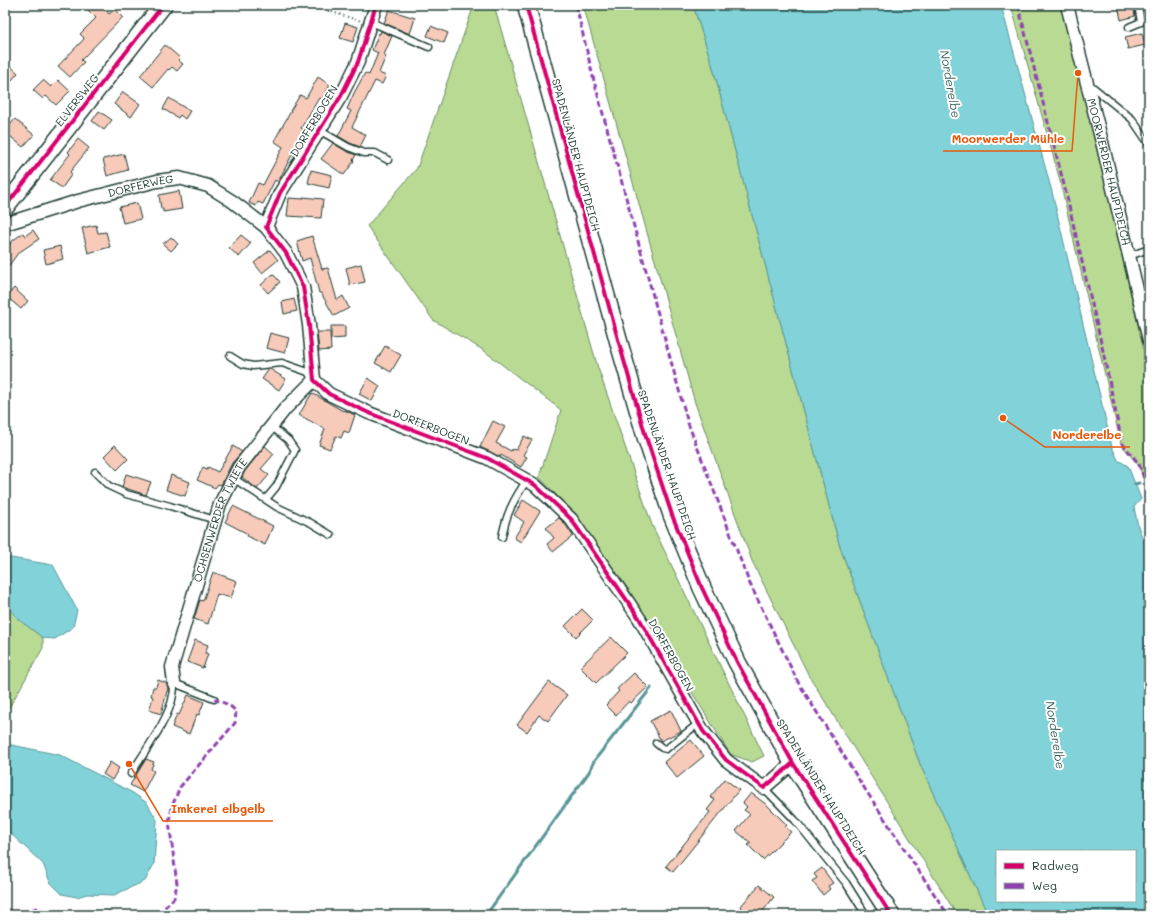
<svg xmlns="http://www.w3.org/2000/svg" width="1154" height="920" font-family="Mali,sans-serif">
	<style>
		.green { fill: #b8da93; stroke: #6c8c64 }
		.water { fill: #81d2d9; stroke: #5a9697; fill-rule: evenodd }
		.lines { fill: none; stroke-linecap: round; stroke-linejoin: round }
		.stream { stroke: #5a9697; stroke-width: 3 }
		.building { fill: #f7caba; stroke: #1f3d34 }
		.lane-casing { stroke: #1f3d34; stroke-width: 9 }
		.street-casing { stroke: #1f3d34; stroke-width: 15 }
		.secondary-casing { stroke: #1f3d34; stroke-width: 20 }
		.path { stroke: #1f3d34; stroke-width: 2; stroke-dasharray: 1 3; stroke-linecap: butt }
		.lane { stroke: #fff; stroke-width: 6 }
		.street { stroke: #fff; stroke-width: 12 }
		.secondary { stroke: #fff; stroke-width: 17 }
		.quiet { stroke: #8e44ad; stroke-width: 3; stroke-dasharray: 6 3; stroke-linecap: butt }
		.cycleway-casing { stroke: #fff; stroke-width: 6 }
		.cycleway { stroke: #d6006c; stroke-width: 4 }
		.labels { text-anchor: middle; stroke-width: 4; stroke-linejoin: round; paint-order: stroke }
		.street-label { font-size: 11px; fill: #1f3d34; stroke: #fff }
		.water-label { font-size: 12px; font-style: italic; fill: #38625d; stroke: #fff }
		.leader { fill: none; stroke: #e8590c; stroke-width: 1.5 }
		.callout-dot { fill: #e8590c; stroke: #fff; stroke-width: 1.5 }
		.callout-label { font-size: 12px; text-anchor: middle; font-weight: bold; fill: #e8590c; stroke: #fff; stroke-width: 4; stroke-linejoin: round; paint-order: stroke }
	</style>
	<rect width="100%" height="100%" fill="#fff"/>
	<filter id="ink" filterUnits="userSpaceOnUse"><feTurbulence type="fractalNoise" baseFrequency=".025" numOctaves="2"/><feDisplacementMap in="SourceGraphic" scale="8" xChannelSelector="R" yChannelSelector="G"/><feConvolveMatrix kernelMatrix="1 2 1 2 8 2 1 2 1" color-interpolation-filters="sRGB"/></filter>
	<g filter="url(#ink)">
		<path class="green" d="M 474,5 L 494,5 L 598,368 L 652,525 L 764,756 L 752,762 L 730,754 L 629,590 L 576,516 L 539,477 L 561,410 L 483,350 L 433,320 L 367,226 L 417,168 Z
			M 583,5 L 693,5 L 712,64 L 840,547 L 920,764 L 988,915 L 957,915 L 808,674 L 752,561 L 695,403 Z
			M 1011,5 L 1061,5 L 1107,190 L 1149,373 L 1149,472 L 1142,474 L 1138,465 L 1121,444 L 1059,177 Z
			M 5,603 L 18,619 L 43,638 L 43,648 L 5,715 Z"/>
		<path class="water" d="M 693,5 L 1001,5 L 1052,192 L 1112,447 L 1118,460 L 1128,466 L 1141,499 L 1134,507 L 1138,526 L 1149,556 L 1149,915 L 988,915 L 920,764 L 840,547 L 712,64 ZM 997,851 L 1135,851 L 1135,901 L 997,901 Z
			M 5,557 L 53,565 L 77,610 L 73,627 L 55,639 L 43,638 L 18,619 L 5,603 Z
			M 12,745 L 60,755 L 133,793 L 147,803 L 157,820 L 154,864 L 145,881 L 114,895 L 87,894 L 77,897 L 62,894 L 50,882 L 43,864 L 8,831 L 5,831 L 5,746 Z"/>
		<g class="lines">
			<path class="stream" d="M 1135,484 L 1139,483
				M 486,915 L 589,772 L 594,761 L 651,688"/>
		</g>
		<path class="building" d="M 83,5 L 100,5 L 109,14 L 115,9 L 123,17 L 81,60 L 84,62 L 70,77 L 58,66 L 83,40 L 84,38 L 80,34 L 96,18 Z
			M 1118,5 L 1133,5 L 1135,16 L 1121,20 Z
			M 389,10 L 415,18 L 410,34 L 384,23 Z
			M 345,23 L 358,27 L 353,42 L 340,38 Z
			M 431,26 L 448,33 L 444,43 L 427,36 Z
			M 381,31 L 392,36 L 384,55 L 386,56 L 379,73 L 386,76 L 382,84 L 375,81 L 352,127 L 366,135 L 360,147 L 350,143 L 338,136 L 351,111 L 347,109 L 354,93 L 365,73 L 369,75 L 378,53 L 372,50 L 379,33 L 380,34 Z
			M 1142,33 L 1145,45 L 1128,49 L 1125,37 Z
			M 165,45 L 180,58 L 178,60 L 183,64 L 177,71 L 172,67 L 169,70 L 168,69 L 153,87 L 140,76 Z
			M 5,61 L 18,73 L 5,88 Z
			M 318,77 L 330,85 L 322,99 L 319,98 L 301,128 L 308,132 L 294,156 L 294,151 L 278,182 L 275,180 L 263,204 L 258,202 L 256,206 L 249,203 L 258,183 L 263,185 L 283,147 L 274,141 L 291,111 L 290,111 L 300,95 L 306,98 Z
			M 43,80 L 51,87 L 58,80 L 70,91 L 56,105 L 46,96 L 43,99 L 33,90 Z
			M 123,92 L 140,104 L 131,117 L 114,104 Z
			M 169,98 L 190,111 L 185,119 L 180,115 L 178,118 L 163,109 Z
			M 99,111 L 112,120 L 104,130 L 92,121 Z
			M 15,119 L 34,135 L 23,147 L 5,132 L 5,131 Z
			M 78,139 L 89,148 L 70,172 L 72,174 L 62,188 L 50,180 L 70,154 L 68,152 Z
			M 333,143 L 346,151 L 356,155 L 353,160 L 354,161 L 344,175 L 321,159 Z
			M 124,154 L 128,170 L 107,176 L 103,159 Z
			M 311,170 L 332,175 L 329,188 L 308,183 Z
			M 179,191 L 182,209 L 163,212 L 163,209 L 161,209 L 159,195 Z
			M 303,197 L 323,199 L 321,218 L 287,216 L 289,198 L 303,199 Z
			M 137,203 L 141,219 L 123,223 L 119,207 Z
			M 96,225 L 98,233 L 106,232 L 110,247 L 88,253 L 82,228 Z
			M 33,230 L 39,239 L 18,253 L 5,271 L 5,250 L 12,241 L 23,233 L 25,236 Z
			M 241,235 L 251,243 L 239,257 L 229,248 Z
			M 312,236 L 322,269 L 328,268 L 337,300 L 343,296 L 349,308 L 334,316 L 321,293 L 319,293 L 310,258 L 302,261 L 297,241 Z
			M 171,237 L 178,244 L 171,251 L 163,244 Z
			M 60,246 L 63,259 L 46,264 L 43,250 Z
			M 270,250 L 278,260 L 262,273 L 254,263 Z
			M 361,264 L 365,282 L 350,285 L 346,268 Z
			M 273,274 L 280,282 L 268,293 L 261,285 Z
			M 14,288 L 28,301 L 21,309 L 7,297 Z
			M 294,299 L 297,311 L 284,314 L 282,302 Z
			M 331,326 L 345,326 L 345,338 L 331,339 Z
			M 317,332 L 330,332 L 331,350 L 319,351 Z
			M 270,333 L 289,338 L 285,353 L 266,348 Z
			M 385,346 L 401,355 L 391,372 L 375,363 Z
			M 269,369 L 270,369 L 286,379 L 279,390 L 262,379 Z
			M 368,378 L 380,386 L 372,401 L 359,394 Z
			M 312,393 L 343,411 L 344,410 L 355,415 L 349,433 L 344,431 L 341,438 L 336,436 L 330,449 L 319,445 L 325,429 L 299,415 Z
			M 493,421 L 505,427 L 496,443 L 511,451 L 512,449 L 516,450 L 524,436 L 532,440 L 523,455 L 527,457 L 521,467 L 501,455 L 500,457 L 480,447 Z
			M 115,445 L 128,459 L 117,470 L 104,456 Z
			M 233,446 L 242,452 L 232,463 L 221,485 L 218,484 L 215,488 L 197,480 L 203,467 L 207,469 L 208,467 L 218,472 Z
			M 265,446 L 274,454 L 261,469 L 269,475 L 257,489 L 242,477 L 245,471 Z
			M 126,474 L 151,482 L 146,495 L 122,487 Z
			M 171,475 L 190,482 L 185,496 L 166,490 Z
			M 523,500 L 540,511 L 521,542 L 514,538 L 524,522 L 514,515 Z
			M 233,506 L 273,526 L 265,545 L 247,536 L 248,534 L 225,522 Z
			M 559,518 L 565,524 L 573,536 L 553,552 L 547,544 L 554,538 L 546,528 Z
			M 213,572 L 237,581 L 231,598 L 217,594 L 208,624 L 194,619 L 200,600 L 203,601 Z
			M 582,609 L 593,620 L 576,637 L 565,626 Z
			M 611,637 L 627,653 L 596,683 L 580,667 Z
			M 195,640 L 208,645 L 205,653 L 208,654 L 203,668 L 187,662 Z
			M 634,673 L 648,687 L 631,703 L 629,701 L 616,715 L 606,705 L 619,691 L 617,689 Z
			M 158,680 L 166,683 L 168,688 L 161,714 L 149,710 L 153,697 L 151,696 L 153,687 L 156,687 Z
			M 549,682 L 567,695 L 548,721 L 539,715 L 527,732 L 517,725 Z
			M 188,695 L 204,702 L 199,715 L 197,714 L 189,734 L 172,727 L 177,714 L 179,715 Z
			M 671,710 L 681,731 L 661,741 L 650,721 Z
			M 691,740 L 704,756 L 677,778 L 664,762 Z
			M 146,759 L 154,762 L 151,769 L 154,771 L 143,792 L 130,785 Z
			M 110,762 L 119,768 L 112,780 L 103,774 Z
			M 725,779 L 739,790 L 673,872 L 666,866 L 710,812 L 707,810 L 715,800 L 710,797 Z
			M 751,793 L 767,805 L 787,825 L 785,827 L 791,832 L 763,860 L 748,845 L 751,843 L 736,831 L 750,814 L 744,810 L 747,807 L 743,803 Z
			M 822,868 L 833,883 L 828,886 L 830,889 L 823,895 L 812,881 L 817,878 L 814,874 Z
			M 759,885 L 774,897 L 760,915 L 749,915 L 740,907 Z"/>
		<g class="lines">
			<g class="lane-casing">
				<path id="lane" d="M 371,22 L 429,47
					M 1129,27 L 1141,22 L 1138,5
					M 1089,84 L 1132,119 L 1149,144
					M 319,130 L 348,147 L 364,153 L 375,153 L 388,160
					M 1129,256 L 1149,249
					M 230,356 L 243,364 L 253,366 L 282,363 L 308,372 L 311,377
					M 95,472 L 109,486 L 126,494 L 170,506 L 215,520
					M 233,478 L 277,507 L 311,523 L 331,535
					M 266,499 L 276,487 L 295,450 L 288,440 L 271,426
					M 502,537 C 506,514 514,499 527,480
					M 656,743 L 662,748 L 666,749 L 699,723
					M 131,774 C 143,754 170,718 173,695 C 174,691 174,687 174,683 L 214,699
					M 764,788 L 795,820 L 846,883 L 866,915"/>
			</g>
			<g class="street-casing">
				<g id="street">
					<path d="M 376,5 L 358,62 L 341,96 L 280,193 L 266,227 L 286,253 L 303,287 L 309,325 L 314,380 L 329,394 L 369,413 L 487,458 L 535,485 L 571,519 L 639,618 L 703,731 L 726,760 L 764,788 L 793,763"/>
					<path id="s1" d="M 1067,5 L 1102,142 L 1149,340"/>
					<path id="s2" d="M 5,224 L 78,201 L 157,181 L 179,178 L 208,186 L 232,201 L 266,227"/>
					<path id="s3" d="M 174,683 L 172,667 L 220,504 L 239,467 L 285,409 L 314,380"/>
				</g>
			</g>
			<g class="secondary-casing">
				<path id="secondary" d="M 526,5 L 619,343 L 646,437 L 672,515 L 702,588 L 737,662 L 793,763 L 891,915
					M 5,207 L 163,5"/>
			</g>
			<path class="path" d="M 309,5 L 361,21"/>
			<use href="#lane" class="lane"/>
			<use href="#street" class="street"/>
			<use href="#secondary" class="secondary"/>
			<path class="quiet" d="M 576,5 L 594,81 L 688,423 L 749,582 L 798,682 L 859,780 L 948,915
				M 1018,5 L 1065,189 L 1103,351 L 1122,443 L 1139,464 L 1149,493 L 1149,498
				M 25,915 L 28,912 L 36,908 L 54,915
				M 97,915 L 108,912 L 122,915
				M 149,915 L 161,911 L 174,898 L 177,884 L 169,821 L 173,804 L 180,787 L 235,723 L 236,711 L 229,705 L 214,699"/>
			<g class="cycleway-casing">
				<path id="cycleway" d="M 376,5 L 358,62 L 341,96 L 280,193 L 266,227 L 286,253 L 303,287 L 309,325 L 314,380 L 329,394 L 369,413 L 487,458 L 535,485 L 571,519 L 639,618 L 703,731 L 726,760 L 764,788 L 793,763
					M 526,5 L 619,343 L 646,437 L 672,515 L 702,588 L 737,662 L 793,763 L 891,915
					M 5,207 L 163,5"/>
			</g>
			<use href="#cycleway" class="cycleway"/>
		</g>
	</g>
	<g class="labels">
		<g class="street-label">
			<text transform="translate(77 100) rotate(-52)" y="4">ELVERSWEG</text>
			<text transform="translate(314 121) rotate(-59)" y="4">DORFERBOGEN</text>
			<text transform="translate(576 155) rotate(75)" y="4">SPADENLÄNDER HAUPTDEICH</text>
			<text dy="4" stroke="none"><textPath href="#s1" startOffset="172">MOORWERDER HAUPTDEICH</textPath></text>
			<text dy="4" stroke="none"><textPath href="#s2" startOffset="141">DORFERWEG</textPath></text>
			<text transform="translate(431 427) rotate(21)" y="4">DORFERBOGEN</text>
			<text transform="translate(667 465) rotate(71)" y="4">SPADENLÄNDER HAUPTDEICH</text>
			<text dy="4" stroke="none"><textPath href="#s3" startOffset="171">OCHSENWERDER TWIETE</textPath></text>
			<text transform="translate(671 655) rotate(61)" y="4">DORFERBOGEN</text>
			<text transform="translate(821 787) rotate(58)" y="4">SPADENLÄNDER HAUPTDEICH</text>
		</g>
		<g class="water-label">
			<text transform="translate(950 84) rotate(80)" y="4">Norderelbe</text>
			<text transform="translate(1055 735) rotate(81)" y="4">Norderelbe</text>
		</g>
	</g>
	<path class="leader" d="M1078 73L1072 151H943M1003 418L1045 447H1130M129 764L163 821H273"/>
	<g class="callout-dot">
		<circle cx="1078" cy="73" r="4"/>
		<circle cx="1003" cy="418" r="4"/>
		<circle cx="129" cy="764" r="4"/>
	</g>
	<g class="callout-label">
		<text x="1008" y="143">Moorwerder Mühle</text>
		<text x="1087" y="439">Norderelbe</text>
		<text x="218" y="813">Imkerei elbgelb</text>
	</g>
	<rect width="1154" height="920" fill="none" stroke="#fff" stroke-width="20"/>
	<rect x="10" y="10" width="1134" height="900" fill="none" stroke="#1f3d34" stroke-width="1.5" filter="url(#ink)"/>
	<rect x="996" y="850" width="140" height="52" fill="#ffffff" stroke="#a5b1ae"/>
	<rect x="1004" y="863" width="20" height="6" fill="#d6006c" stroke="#a5b1ae"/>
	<text x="1032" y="870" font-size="12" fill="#1f3d34">Radweg</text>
	<rect x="1004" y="883" width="20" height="6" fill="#8e44ad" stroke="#a5b1ae"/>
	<text x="1032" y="890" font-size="12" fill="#1f3d34">Weg</text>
</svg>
